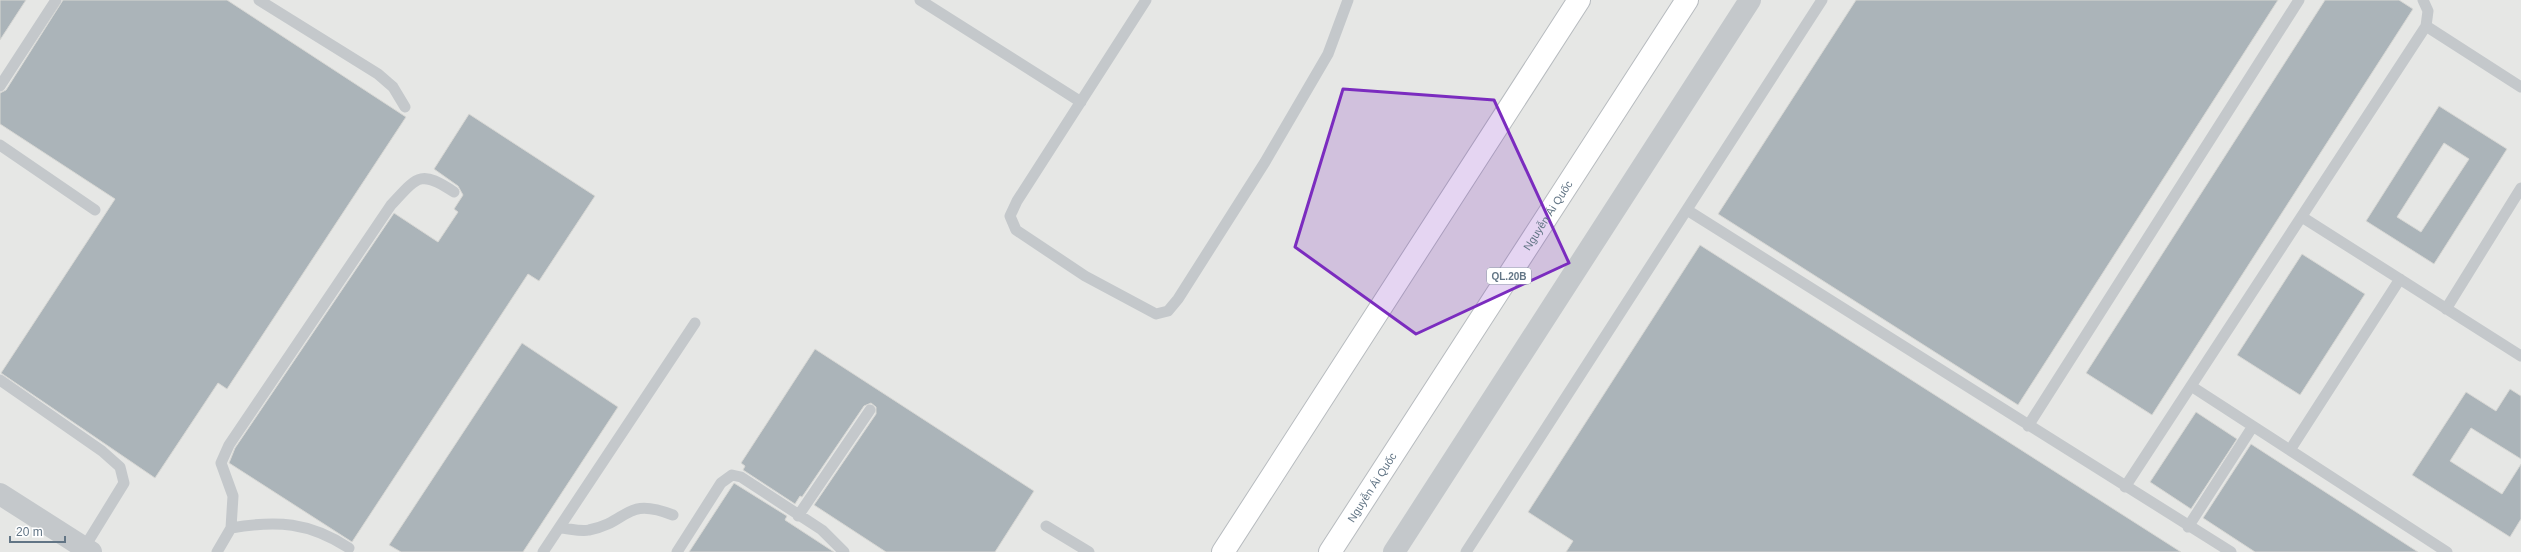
<svg xmlns="http://www.w3.org/2000/svg" width="2521" height="552" font-family="Arial,sans-serif">
	<style>
		.built { fill: #e6e7e5 }
		.building { fill: #abb4b9; stroke: #d7d7d4; fill-rule: evenodd }
		.lines { fill: none; stroke-linecap: round; stroke-linejoin: round }
		.primary-casing { stroke: #b7bbbf; stroke-width: 24 }
		.lane { stroke: #c4c8cb; stroke-width: 11 }
		.street { stroke: #c4c8cb; stroke-width: 22 }
		.primary { stroke: #fff; stroke-width: 22 }
		.marked { fill: #7b2cbf; fill-opacity: 0.2; stroke: #7b2cbf; stroke-width: 3; stroke-linejoin: round }
		.labels { text-anchor: middle; stroke-width: 4; stroke-linejoin: round; paint-order: stroke }
		.shield { fill: #fff; stroke: #919eaa; stroke-width: 1 }
		.shield-label { font-size: 10px; font-weight: bold; fill: #627585 }
		.street-label { font-size: 11px; fill: #627585; stroke: #fff }
	</style>
	<rect width="100%" height="100%" fill="#f5f5f1"/>
	<path class="built" d="M 0,0 L 2521,0 L 2521,552 L 0,552 Z"/>
	<path class="building" d="M 0,0 L 26,0 L 0,40 Z
		M 63,0 L 227,0 L 406,117 L 227,389 L 218,383 L 155,478 L 1,373 L 115,199 L 0,124 L 0,93 L 6,90 Z
		M 1856,0 L 2278,0 L 2018,405 L 1718,214 Z
		M 2325,0 L 2399,0 L 2413,9 L 2152,415 L 2086,373 Z
		M 2439,106 L 2507,149 L 2434,264 L 2366,221 ZM 2444,143 L 2469,159 L 2421,232 L 2397,217 Z
		M 469,114 L 595,196 L 539,281 L 528,274 L 352,542 L 229,463 L 235,448 L 394,213 L 438,242 L 458,212 L 454,209 L 463,195 L 458,186 L 434,169 Z
		M 1700,245 L 2181,552 L 1566,552 L 1573,541 L 1528,512 Z
		M 2302,254 L 2365,294 L 2300,395 L 2237,355 Z
		M 522,343 L 618,407 L 523,552 L 401,552 L 389,545 Z
		M 815,349 L 1034,491 L 995,552 L 886,552 L 814,505 L 876,414 L 876,407 L 871,403 L 864,406 L 802,497 L 800,496 L 795,504 L 743,470 L 745,466 L 741,463 Z
		M 2510,389 L 2521,396 L 2521,459 L 2471,428 L 2450,461 L 2502,494 L 2521,464 L 2521,519 L 2510,537 L 2412,475 L 2466,392 L 2496,411 Z
		M 2196,412 L 2237,439 L 2191,509 L 2150,482 Z
		M 2251,444 L 2418,552 L 2255,552 L 2203,518 Z
		M 734,483 L 787,516 L 785,520 L 834,552 L 689,552 Z"/>
	<g class="lines">
		<g class="primary-casing">
			<g id="primary">
				<path d="M 1223,552 L 1579,0"/>
				<path id="s1" d="M 1330,552 L 1687,0"/>
			</g>
		</g>
		<path class="lane" d="M 259,0 L 378,74 L 393,87 L 405,107
			M 920,0 L 1081,102
			M 1146,0 L 1017,201 L 1010,216 L 1016,230 L 1085,276 L 1156,314 L 1168,311 L 1178,299 L 1265,162 L 1328,54 L 1348,0
			M 2426,26 L 2521,87
			M 0,86 L 56,0
			M 0,145 L 95,210
			M 1687,210 L 2231,552
			M 2302,217 L 2521,356
			M 2446,309 L 2521,188
			M 0,380 L 102,451 L 120,467 L 124,483 L 84,548
			M 2191,386 L 2447,552
			M 2028,426 L 2299,0
			M 2290,450 L 2400,279
			M 2125,487 L 2426,26 L 2428,11 L 2423,0
			M 798,516 L 870,410
			M 1046,526 L 1089,552
			M 2188,527 L 2253,426
			M 231,528 C 277,520 309,522 349,548
			M 559,528 C 568,528 580,532 589,530 C 630,522 624,496 673,515
			M 217,552 L 231,528 L 233,496 L 221,463 L 229,445 L 391,205 C 417,177 420,169 454,192
			M 543,552 L 695,323
			M 677,552 L 721,483 L 732,475 L 741,477 L 822,530 L 844,552
			M 1466,552 L 1822,0"/>
		<path class="street" d="M 0,494 L 91,552
			M 1394,552 L 1750,0"/>
		<use href="#primary" class="primary"/>
	</g>
	<path class="marked" d="M 1343,89 L 1494,100 L 1569,263 L 1416,334 L 1295,247 Z"/>
	<g class="labels">
		<rect class="shield" x="1487" y="268" width="44" height="16" rx="3"/>
		<g class="shield-label">
			<text x="1509" y="280">QL.20B</text>
		</g>
		<g class="street-label">
			<text dy="4" stroke="none"><textPath href="#s1" startOffset="401">Nguyễn Ái Quốc</textPath></text>
			<text dy="4" stroke="none"><textPath href="#s1" startOffset="77">Nguyễn Ái Quốc</textPath></text>
		</g>
	</g>
	<path d="M10 536v6h55v-6" fill="none" stroke="#627585" stroke-width="2"/>
	<text x="16" y="536" font-size="12" fill="#627585" stroke="#ffffff" stroke-width="3" paint-order="stroke">20 m</text>
</svg>
